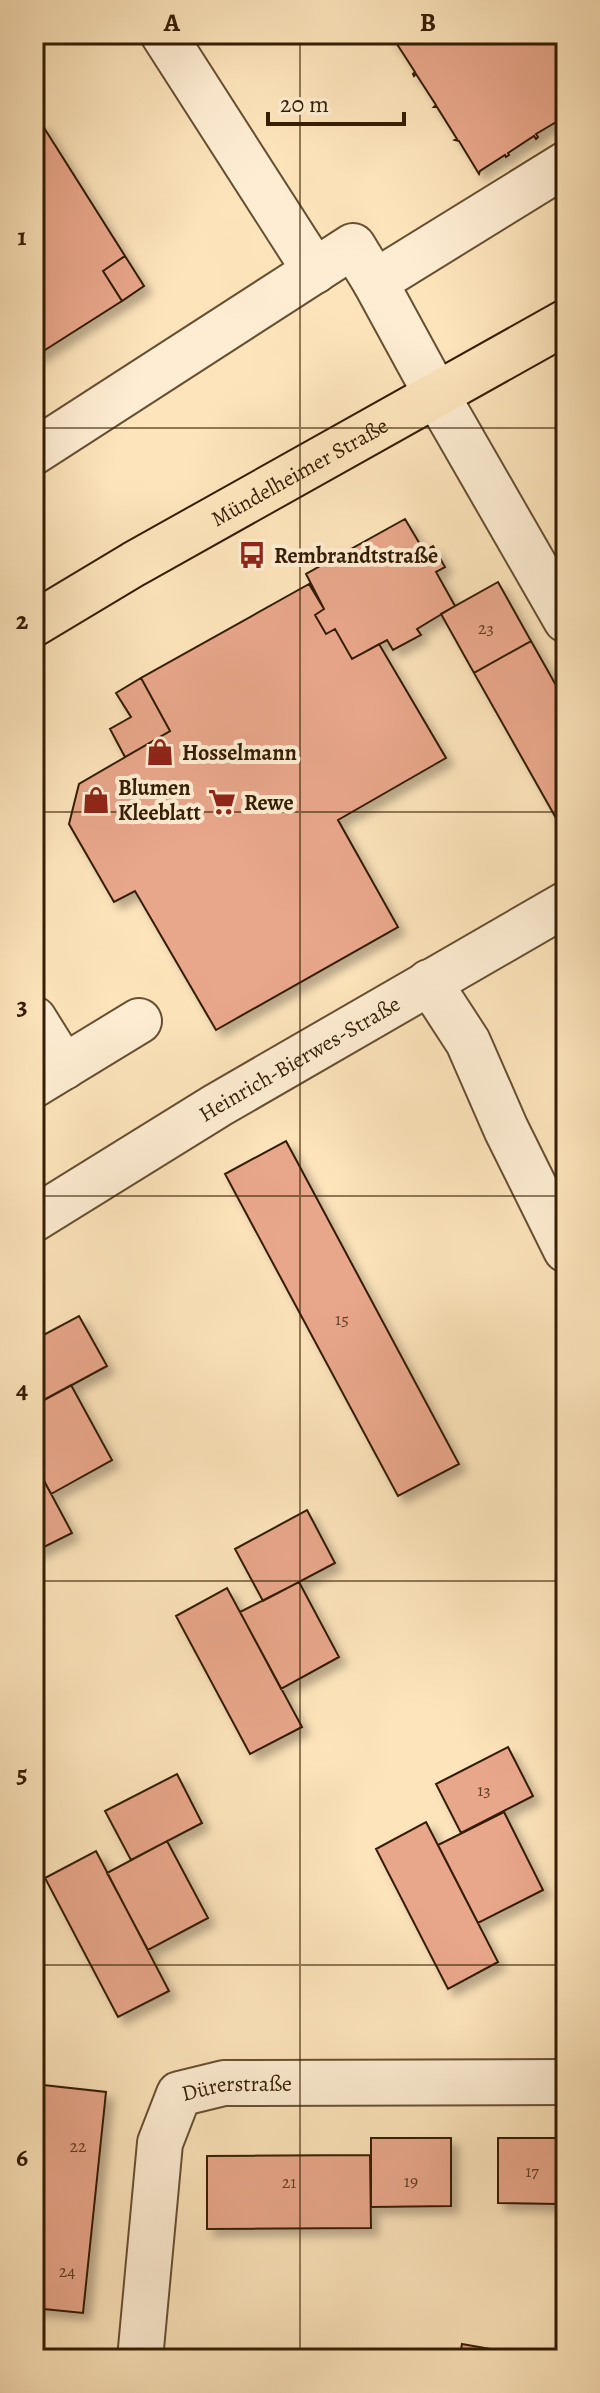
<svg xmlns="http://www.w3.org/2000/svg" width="600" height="2393" font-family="Alegreya,serif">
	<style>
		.building { fill: #e8a68a; stroke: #351d03; stroke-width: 2; filter: url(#shadow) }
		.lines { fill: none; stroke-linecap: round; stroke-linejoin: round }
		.minor-casing { stroke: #674f31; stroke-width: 48 }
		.major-casing { stroke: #351d03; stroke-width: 48 }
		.minor { stroke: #feedd3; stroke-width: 44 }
		.major { stroke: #fde4bb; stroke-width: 44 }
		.grid { fill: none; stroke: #351d03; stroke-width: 2; stroke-opacity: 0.55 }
		.labels { text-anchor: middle; stroke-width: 8; stroke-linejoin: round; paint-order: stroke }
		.number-label { font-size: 18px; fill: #623f25 }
		.street-label { font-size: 22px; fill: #351d03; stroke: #feedd3 }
		.poi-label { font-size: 22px; font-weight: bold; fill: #351d03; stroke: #feedd3; text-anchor: start }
		.neatline { fill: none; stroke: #351d03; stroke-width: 3 }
		.grid-label { font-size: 26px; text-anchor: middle; font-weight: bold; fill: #351d03 }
	</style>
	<defs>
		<filter id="shadow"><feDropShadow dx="7" dy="7" stdDeviation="4" flood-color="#0004"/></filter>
	</defs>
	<rect width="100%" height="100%" fill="#fde4bb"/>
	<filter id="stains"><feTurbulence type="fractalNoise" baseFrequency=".0025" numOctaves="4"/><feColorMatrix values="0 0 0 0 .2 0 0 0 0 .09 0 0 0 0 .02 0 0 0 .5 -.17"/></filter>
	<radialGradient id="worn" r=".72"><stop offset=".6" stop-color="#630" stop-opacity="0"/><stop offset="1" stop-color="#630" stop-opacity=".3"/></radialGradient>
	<path class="building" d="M 390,34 L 566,34 L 566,119 L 563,118 L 536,134 L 538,137 L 536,139 L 534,136 L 508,153 L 509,155 L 506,157 L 505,155 L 480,171 L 479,174 L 459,141 L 455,140 L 457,139 L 437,107 L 434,107 L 436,105 L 416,74 L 414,76 L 413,74 L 415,72 L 395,41 L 393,43 Z
		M 41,123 L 125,256 L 103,271 L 122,301 L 34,357 L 34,127 Z
		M 125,256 L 144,286 L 122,301 L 103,271 Z
		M 405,519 L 424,551 L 433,546 L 445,567 L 436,572 L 455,606 L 417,629 L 421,635 L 393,650 L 387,640 L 352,659 L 335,629 L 326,634 L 315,615 L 324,609 L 306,574 Z
		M 498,582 L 531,641 L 474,673 L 441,614 Z
		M 309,584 L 324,609 L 315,615 L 326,634 L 335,629 L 352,659 L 379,644 L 446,758 L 338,820 L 398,927 L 216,1030 L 135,891 L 114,902 L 69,824 L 79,784 L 170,731 L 141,678 Z
		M 531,641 L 566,703 L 565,834 L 474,673 Z
		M 141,678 L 170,731 L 125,757 L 110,729 L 131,717 L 116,693 Z
		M 286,1141 L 459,1464 L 398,1496 L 225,1174 Z
		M 79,1316 L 107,1366 L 35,1405 L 34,1340 Z
		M 71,1385 L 112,1460 L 51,1494 L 34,1462 L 34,1405 Z
		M 34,1462 L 72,1533 L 34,1552 Z
		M 307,1510 L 335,1563 L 263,1601 L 235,1549 Z
		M 299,1582 L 339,1657 L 281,1689 L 240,1612 Z
		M 227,1588 L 302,1727 L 250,1754 L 176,1616 Z
		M 508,1747 L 533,1796 L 461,1833 L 436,1784 Z
		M 177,1774 L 202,1823 L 131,1860 L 105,1811 Z
		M 504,1812 L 543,1890 L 478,1923 L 438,1845 Z
		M 426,1822 L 498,1962 L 448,1989 L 376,1849 Z
		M 167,1841 L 208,1918 L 148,1950 L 107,1873 Z
		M 96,1851 L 169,1991 L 118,2017 L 45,1878 Z
		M 34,2084 L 106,2092 L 83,2313 L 34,2308 Z
		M 371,2138 L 451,2138 L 451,2206 L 371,2207 Z
		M 498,2138 L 566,2138 L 566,2212 L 559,2212 L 559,2204 L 498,2203 Z
		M 370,2155 L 371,2228 L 207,2229 L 207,2156 Z
		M 462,2344 L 502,2351 L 501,2359 L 459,2359 Z
		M 170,2349 L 207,2353 L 206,2359 L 169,2359 Z"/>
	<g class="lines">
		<g class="minor-casing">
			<g id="minor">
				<path d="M 163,34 L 315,271"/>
				<path d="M 375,282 L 436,394 L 566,620"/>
				<path d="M 34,452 L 353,246 L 375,282 L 566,164"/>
				<path d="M 429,982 L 468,1042 L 506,1129 L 566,1250"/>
				<path d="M 34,1019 L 64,1067"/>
				<path d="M 34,1085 L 139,1021"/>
				<path id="s1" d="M 34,1219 L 218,1105 L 566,904"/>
				<path id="s2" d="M 140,2359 L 160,2143 L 179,2094 L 224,2083 L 566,2082"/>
			</g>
		</g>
		<g class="major-casing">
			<g id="major">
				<path id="s3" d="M 34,624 L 134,564 L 566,322"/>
			</g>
		</g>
		<use href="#minor" class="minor"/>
		<use href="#major" class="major"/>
	</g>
	<path class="grid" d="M 300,34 L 300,2359M 34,428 L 566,428M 34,812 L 566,812M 34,1196 L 566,1196M 34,1581 L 566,1581M 34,1965 L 566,1965"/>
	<defs>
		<g id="bus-bare" transform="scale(2.16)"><path d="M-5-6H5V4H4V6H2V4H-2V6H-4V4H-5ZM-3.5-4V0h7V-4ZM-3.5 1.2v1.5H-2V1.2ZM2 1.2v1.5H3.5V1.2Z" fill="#8f2418" stroke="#feedd3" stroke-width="2.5" paint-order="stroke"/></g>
		<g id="shop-bare" transform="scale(2.16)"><path d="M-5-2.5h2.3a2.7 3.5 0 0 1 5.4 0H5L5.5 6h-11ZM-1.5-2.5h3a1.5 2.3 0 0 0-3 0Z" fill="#8f2418" stroke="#feedd3" stroke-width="2.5" paint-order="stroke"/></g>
		<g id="supermarket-bare" transform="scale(2.16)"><path d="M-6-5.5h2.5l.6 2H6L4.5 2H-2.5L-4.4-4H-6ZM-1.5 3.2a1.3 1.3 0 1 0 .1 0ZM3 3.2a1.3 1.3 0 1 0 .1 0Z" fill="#8f2418" stroke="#feedd3" stroke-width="2.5" paint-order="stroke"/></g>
	</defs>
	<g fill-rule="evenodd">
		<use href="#bus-bare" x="252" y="555"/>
		<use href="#shop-bare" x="160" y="752"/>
		<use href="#shop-bare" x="96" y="800"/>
		<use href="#supermarket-bare" x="222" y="802"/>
	</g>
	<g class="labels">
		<g class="number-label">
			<text x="486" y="634">23</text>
			<text x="342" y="1325">15</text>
			<text x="484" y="1796">13</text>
			<text x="78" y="2152">22</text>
			<text x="532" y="2177">17</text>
			<text x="411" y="2187">19</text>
			<text x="289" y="2188">21</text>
			<text x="67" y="2277">24</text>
		</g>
		<g class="street-label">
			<text dy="8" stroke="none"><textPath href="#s3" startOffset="306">Mündelheimer Straße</textPath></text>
			<text dy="8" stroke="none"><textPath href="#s1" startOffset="310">Heinrich-Bierwes-Straße</textPath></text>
			<text dy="8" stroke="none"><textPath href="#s2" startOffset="328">Dürerstraße</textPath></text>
		</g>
		<g class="poi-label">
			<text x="274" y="563">Rembrandtstraße</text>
			<text x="182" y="760">Hosselmann</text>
			<text x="118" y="795">Blumen<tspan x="118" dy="25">Kleeblatt</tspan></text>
			<text x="244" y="810">Rewe</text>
		</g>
	</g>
	<rect width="600" height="2393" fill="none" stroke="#fde4bb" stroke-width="88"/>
	<path d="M268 112v12h136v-12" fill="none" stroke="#351d03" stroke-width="4"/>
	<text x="280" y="112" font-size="24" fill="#351d03" stroke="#feedd3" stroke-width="6" paint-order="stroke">20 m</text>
	<rect x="44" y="44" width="512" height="2305" class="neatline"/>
	<g class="grid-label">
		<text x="172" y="31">A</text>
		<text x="428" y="31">B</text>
		<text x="22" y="245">1</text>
		<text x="22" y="629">2</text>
		<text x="22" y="1014">3</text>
		<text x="22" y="1398">4</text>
		<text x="22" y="1782">5</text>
		<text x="22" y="2166">6</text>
	</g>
	<rect width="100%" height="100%" filter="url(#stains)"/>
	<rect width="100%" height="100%" fill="url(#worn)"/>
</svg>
